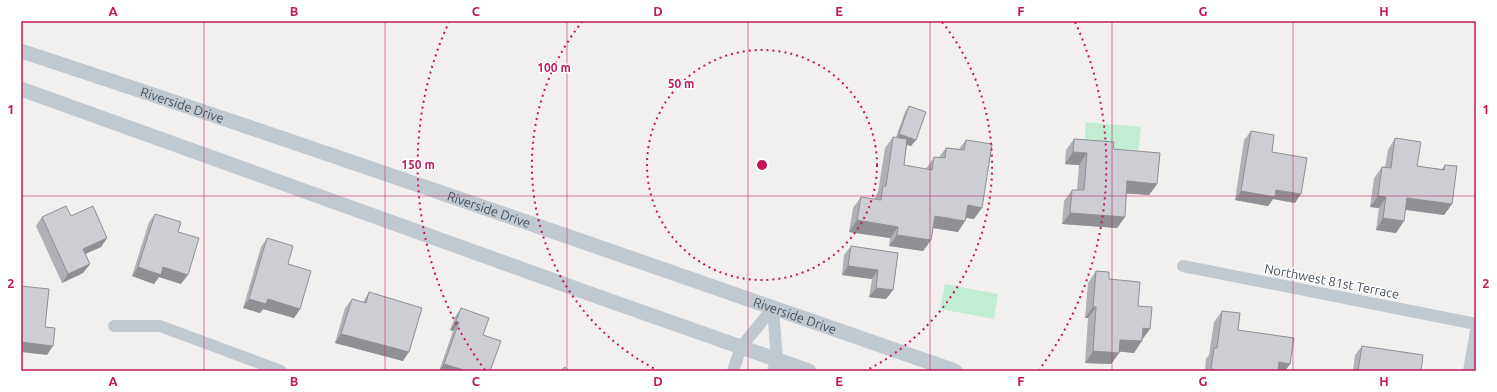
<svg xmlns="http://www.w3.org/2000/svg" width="1497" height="392" font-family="Ubuntu,sans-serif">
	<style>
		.green { fill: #c0edd3 }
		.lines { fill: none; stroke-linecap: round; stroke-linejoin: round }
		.minor { stroke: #c0c9d0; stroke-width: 12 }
		.tertiary { stroke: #c0c9d0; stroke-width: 15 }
		.wall { fill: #afb1b6 }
		.shaded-wall { fill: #8f9094 }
		.building { fill: #ccced4; stroke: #8f9094 }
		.grid { fill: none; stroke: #c2185b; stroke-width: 1; stroke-opacity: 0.55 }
		.ring { fill: none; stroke: #c2185b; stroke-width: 2; stroke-dasharray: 2 4 }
		.labels { text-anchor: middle; stroke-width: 3; stroke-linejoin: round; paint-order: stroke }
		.street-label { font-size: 13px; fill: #48525c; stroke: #fff }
		.centre { fill: #c2185b; stroke: #fff; stroke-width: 2 }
		.ring-label { font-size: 12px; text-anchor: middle; font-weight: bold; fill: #c2185b; stroke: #fff; stroke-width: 3; stroke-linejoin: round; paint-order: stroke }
		.neatline { fill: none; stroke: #c2185b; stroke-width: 1.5 }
		.grid-label { font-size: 13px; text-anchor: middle; font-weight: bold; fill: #c2185b }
	</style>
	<rect width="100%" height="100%" fill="#f2efef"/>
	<path class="green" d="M 1086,122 L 1141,127 L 1138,152 L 1084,147 Z
		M 945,284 L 998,294 L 994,319 L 940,309 Z"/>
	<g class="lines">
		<path class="minor" d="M 1183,266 L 1476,324
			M 114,326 L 160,326 L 281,371
			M 733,371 L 741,347 L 773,308
			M 773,371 L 777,360 L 773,308
			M 1469,371 L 1476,331"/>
		<g class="tertiary">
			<path id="s1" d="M 21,51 C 334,154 644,263 955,371"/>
			<path d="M 21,89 L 599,297 L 809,371"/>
		</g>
	</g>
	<path class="wall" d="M 909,106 L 916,140 L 911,146 L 907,145 L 904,165 L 926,169 L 934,157 L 939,157 L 946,148 L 959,149 L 966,140 L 974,219 L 966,218 L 965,221 L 958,232 L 933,228 L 931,240 L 923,251 L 889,246 L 890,238 L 849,232 L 853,208 L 861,197 L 875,199 L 875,197 L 878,192 L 885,148 L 893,137 L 896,137 L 905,112 Z
		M 1251,131 L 1272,152 L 1295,203 L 1273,199 L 1268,206 L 1235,200 L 1244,140 Z
		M 1395,138 L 1417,166 L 1442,169 L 1445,165 L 1452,204 L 1444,215 L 1406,210 L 1396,233 L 1376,230 L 1379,208 L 1370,207 L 1374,178 L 1382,167 L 1385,167 L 1388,150 Z
		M 1074,139 L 1113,149 L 1157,184 L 1149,195 L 1126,193 L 1125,217 L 1117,228 L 1062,224 L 1064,201 L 1072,190 L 1077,190 L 1079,165 L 1065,164 L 1066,150 Z
		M 155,214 L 178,232 L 181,284 L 159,277 L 154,284 L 132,276 L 149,222 Z
		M 71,216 L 107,238 L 101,247 L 85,254 L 90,264 L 83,273 L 62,283 L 36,226 L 42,217 Z
		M 267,238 L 288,264 L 300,309 L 294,318 L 263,309 L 260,313 L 243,308 L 261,247 Z
		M 851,246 L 898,253 L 893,290 L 886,299 L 869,297 L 872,279 L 842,275 L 844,255 Z
		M 1096,271 L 1109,279 L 1138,306 L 1142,340 L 1134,353 L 1119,351 L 1119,353 L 1111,364 L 1085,363 L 1088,318 L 1085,318 L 1088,283 Z
		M 369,292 L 403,361 L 335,343 L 345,308 L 352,299 L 363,302 Z
		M 461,308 L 483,335 L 490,371 L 439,371 L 453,331 L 450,330 L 455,317 Z
		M 1222,311 L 1238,330 L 1290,364 L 1285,371 L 1205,371 L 1206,359 L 1209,355 L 1214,322 Z
		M 1362,346 L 1421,371 L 1353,371 L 1355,355 Z"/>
	<path class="shaded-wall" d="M 899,134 L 916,140 L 911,146 L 895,141 Z
		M 1073,152 L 1087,153 L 1079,165 L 1065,164 Z
		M 1127,181 L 1157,184 L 1149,195 L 1120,193 Z
		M 1276,190 L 1301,194 L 1295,203 L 1273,199 L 1268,206 L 1235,200 L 1241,191 Z
		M 1378,196 L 1386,197 L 1379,208 L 1370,207 Z
		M 1407,198 L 1452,204 L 1444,215 L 1400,209 Z
		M 968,205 L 982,208 L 974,219 L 960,217 Z
		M 1070,213 L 1125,217 L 1117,228 L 1062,224 Z
		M 935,216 L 965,221 L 958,232 L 927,227 Z
		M 1383,218 L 1404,221 L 1396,233 L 1376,230 Z
		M 857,220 L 898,227 L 890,238 L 849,232 Z
		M 897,235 L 931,240 L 923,251 L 889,246 Z
		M 107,238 L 101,247 L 76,258 L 83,249 Z
		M 90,264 L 83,273 L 62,283 L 68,274 Z
		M 848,266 L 878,270 L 872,279 L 842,275 Z
		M 138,267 L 163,267 L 188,275 L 181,284 L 159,277 L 154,284 L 132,276 Z
		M 876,288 L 893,290 L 886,299 L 869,297 Z
		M 249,299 L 268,299 L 300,309 L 294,318 L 263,309 L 260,313 L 243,308 Z
		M 1093,307 L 1096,307 L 1088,318 L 1085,318 Z
		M 456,321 L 459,322 L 453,331 L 450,330 Z
		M 1143,328 L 1150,329 L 1142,340 L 1135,339 Z
		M 341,334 L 409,352 L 403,361 L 335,343 Z
		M 1120,340 L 1142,341 L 1134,353 L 1113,351 Z
		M 21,342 L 53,346 L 47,355 L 21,352 Z
		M 1093,351 L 1119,353 L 1111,364 L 1085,363 Z
		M 1279,362 L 1290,364 L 1285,371 L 1273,371 Z
		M 444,364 L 467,371 L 439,371 Z
		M 1211,369 L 1222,371 L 1210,371 Z"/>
	<path class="building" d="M 909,106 L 926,112 L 916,140 L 899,134 Z
		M 1251,131 L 1274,135 L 1272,152 L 1307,158 L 1301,194 L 1276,190 L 1275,197 L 1241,191 Z
		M 893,137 L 907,139 L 904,165 L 932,170 L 934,157 L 945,158 L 946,148 L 964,150 L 966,140 L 992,144 L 982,208 L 968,205 L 965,221 L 935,216 L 931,240 L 897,235 L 898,227 L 857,220 L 861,197 L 881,200 L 883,186 L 886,186 Z
		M 1395,138 L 1421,142 L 1417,166 L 1444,170 L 1445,165 L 1457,166 L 1452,204 L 1407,198 L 1404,221 L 1383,218 L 1386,197 L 1378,196 L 1382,167 L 1391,168 Z
		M 1074,139 L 1114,142 L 1113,149 L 1160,153 L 1157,184 L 1127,181 L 1125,217 L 1070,213 L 1072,190 L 1084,190 L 1087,153 L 1073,152 Z
		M 66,206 L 71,216 L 93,206 L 107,238 L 83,249 L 90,264 L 68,274 L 42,217 Z
		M 155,214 L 181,222 L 178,232 L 199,238 L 188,275 L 163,267 L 161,275 L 138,267 Z
		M 267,238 L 293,246 L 288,264 L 311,271 L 300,309 L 268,299 L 266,304 L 249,299 Z
		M 851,246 L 898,253 L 893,290 L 876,288 L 878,270 L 848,266 Z
		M 1096,271 L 1109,272 L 1109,279 L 1140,282 L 1138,306 L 1152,307 L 1150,329 L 1143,328 L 1142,341 L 1120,340 L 1119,353 L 1093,351 L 1096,307 L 1093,307 Z
		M 21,286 L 49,289 L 45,327 L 55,328 L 53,346 L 21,342 Z
		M 369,292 L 422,308 L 409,352 L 341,334 L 352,299 L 366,303 Z
		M 461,308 L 489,318 L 483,335 L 501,341 L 490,371 L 467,371 L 444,364 L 459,322 L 456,321 Z
		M 1222,311 L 1240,313 L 1238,330 L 1294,338 L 1290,364 L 1279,362 L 1278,371 L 1222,371 L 1211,369 L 1214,348 L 1217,348 Z
		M 1362,346 L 1423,355 L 1421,371 L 1358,371 Z
		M 565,367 L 568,371 L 560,371 Z"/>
	<path class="grid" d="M 204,21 L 204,371M 385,21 L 385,371M 567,21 L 567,371M 748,21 L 748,371M 930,21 L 930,371M 1112,21 L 1112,371M 1293,21 L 1293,371M 21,196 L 1476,196"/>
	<g class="ring">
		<circle cx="762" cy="165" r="115"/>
		<path d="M659 371A230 230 0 0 1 582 22M942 22A230 230 0 0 1 865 371"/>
		<path d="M485 370A344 344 0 0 1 449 22M1075 22A344 344 0 0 1 1039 370"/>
	</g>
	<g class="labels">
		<g class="street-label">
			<text dy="5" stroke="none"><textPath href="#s1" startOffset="170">Riverside Drive</textPath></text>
			<text dy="5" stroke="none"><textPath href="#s1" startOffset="494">Riverside Drive</textPath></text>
			<text transform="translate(1332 281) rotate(11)" y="5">Northwest 81st Terrace</text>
			<text dy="5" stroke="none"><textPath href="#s1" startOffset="818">Riverside Drive</textPath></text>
		</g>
	</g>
	<circle cx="762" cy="165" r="6" class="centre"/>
	<g class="ring-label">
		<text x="554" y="72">100 m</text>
		<text x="681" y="88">50 m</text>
		<text x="418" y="169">150 m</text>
	</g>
	<rect width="1497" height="392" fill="none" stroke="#ffffff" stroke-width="44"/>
	<rect x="22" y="22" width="1453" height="348" class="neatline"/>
	<g class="grid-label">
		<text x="113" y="16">A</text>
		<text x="294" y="16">B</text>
		<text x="476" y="16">C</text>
		<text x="658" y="16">D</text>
		<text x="839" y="16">E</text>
		<text x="1021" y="16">F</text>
		<text x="1203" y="16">G</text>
		<text x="1384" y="16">H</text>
		<text x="11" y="114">1</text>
		<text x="1486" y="114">1</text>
		<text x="11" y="288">2</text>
		<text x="1486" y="288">2</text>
		<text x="113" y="386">A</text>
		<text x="294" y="386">B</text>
		<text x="476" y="386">C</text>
		<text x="658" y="386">D</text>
		<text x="839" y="386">E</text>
		<text x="1021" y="386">F</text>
		<text x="1203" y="386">G</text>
		<text x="1384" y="386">H</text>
	</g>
</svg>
